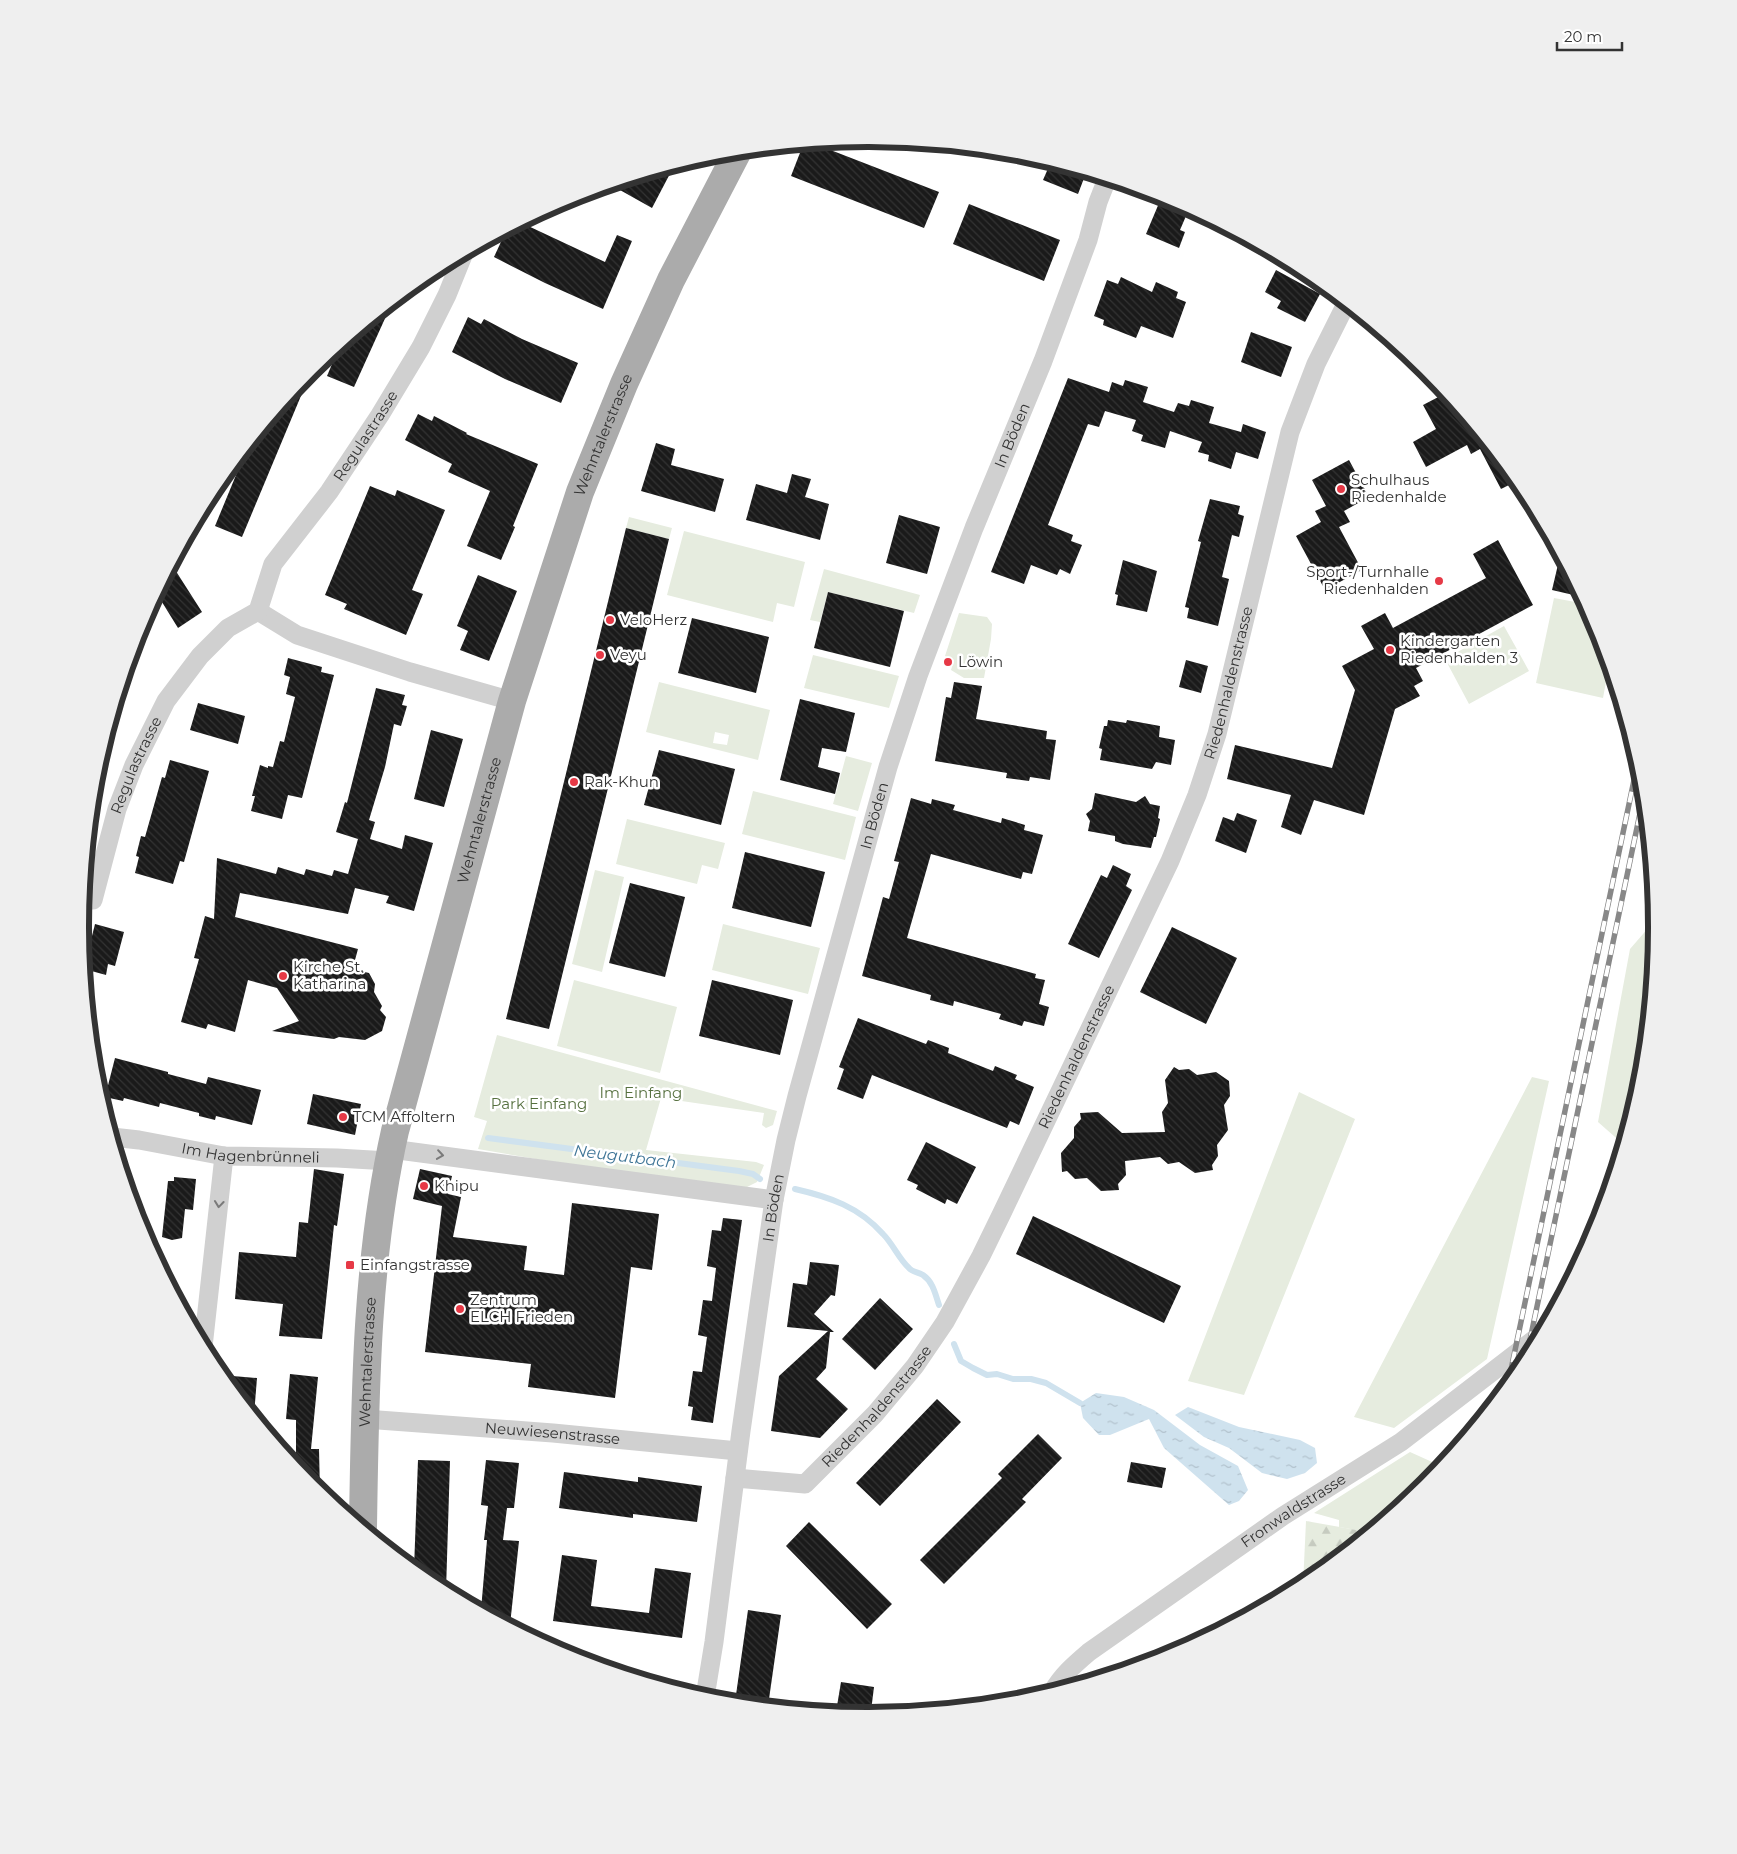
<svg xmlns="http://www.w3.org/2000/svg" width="1737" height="1854" font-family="Montserrat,sans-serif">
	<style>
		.green { fill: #e6ecdf; fill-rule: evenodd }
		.forest { fill: url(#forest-firs) }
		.water { fill: url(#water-ripples) }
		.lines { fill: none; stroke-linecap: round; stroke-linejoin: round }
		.stream { stroke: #cfe2ee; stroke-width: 6 }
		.building { fill: url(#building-back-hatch) }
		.street { stroke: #d0d0d0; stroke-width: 19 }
		.primary { stroke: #ababab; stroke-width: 28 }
		.rail-casing { stroke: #888; stroke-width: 5.5 }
		.rail { stroke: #fff; stroke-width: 4; stroke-dasharray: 11; stroke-linecap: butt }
		.oneway { stroke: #7a7a7a }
		.poi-dot { fill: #e63946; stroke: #fff; stroke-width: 2 }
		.labels { text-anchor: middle; stroke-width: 5; stroke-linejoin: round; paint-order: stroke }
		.street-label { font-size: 15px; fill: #333; stroke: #fff }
		.poi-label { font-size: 15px; fill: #333; stroke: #fff; text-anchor: start }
		.park-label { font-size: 15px; fill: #56703f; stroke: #fff }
		.water-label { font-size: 16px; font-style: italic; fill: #3f7597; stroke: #fff }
		.rim { fill: none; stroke: #333; stroke-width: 6 }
	</style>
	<defs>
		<pattern id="forest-firs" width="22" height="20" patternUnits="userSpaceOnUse" patternTransform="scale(1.25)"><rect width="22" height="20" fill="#e6ecdf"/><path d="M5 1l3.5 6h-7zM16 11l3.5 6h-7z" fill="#c6cbc0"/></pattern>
		<pattern id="water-ripples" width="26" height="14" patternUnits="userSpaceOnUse" patternTransform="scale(1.25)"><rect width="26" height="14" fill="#cfe2ee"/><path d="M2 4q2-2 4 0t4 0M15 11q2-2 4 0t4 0" fill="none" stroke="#b2c2cd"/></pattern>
		<pattern id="building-back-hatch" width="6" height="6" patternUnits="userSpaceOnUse" patternTransform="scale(1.25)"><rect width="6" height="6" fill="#1a1a1a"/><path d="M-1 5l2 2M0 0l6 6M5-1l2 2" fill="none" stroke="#333"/></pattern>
	</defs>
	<rect width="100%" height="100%" fill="#fff"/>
	<path class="green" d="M 629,517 L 672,528 L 669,539 L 626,528 Z
		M 684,531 L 805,562 L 794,607 L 777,603 L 773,622 L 667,595 Z
		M 824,569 L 920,595 L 914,613 L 828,592 L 820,622 L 810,620 Z
		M 1554,598 L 1586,604 L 1597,626 L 1609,666 L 1603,698 L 1536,683 Z
		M 959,613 L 987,617 L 992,624 L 991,639 L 984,678 L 964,678 L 951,670 L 954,660 L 945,656 Z
		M 1504,626 L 1529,671 L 1469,704 L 1445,659 Z
		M 813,655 L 899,676 L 889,708 L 804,688 Z
		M 659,682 L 770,710 L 758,760 L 646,732 ZM 715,732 L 729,735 L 727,745 L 713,743 Z
		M 846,756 L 872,763 L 858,811 L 833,804 Z
		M 753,791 L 856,817 L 845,860 L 742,834 Z
		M 627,819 L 725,843 L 718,869 L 702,865 L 697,884 L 616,864 Z
		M 595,870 L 624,877 L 602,972 L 572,964 Z
		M 1656,919 L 1657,927 L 1642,1081 L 1623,1144 L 1598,1122 L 1630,949 Z
		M 723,924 L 820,948 L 808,994 L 712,970 Z
		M 574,980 L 677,1007 L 660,1073 L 557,1046 Z
		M 497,1035 L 777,1111 L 773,1125 L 766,1128 L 762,1125 L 764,1113 L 661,1098 L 646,1150 L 756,1162 L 764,1165 L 757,1182 L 745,1188 L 606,1171 L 478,1149 L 487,1121 L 474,1117 Z
		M 1532,1077 L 1549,1081 L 1487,1359 L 1394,1428 L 1354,1417 Z
		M 1299,1092 L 1355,1119 L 1244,1395 L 1188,1381 Z
		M 1410,1452 L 1441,1466 L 1426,1485 L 1368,1532 L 1339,1527 L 1339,1520 L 1314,1513 Z"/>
	<path class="forest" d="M 1306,1521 L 1368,1532 L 1303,1585 Z"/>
	<path class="water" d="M 1096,1393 L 1124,1397 L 1154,1410 L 1200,1445 L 1238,1466 L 1248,1490 L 1239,1501 L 1229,1505 L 1164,1448 L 1149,1419 L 1110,1435 L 1099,1435 L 1083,1418 L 1080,1403 Z
		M 1188,1407 L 1239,1427 L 1300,1440 L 1315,1448 L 1317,1463 L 1305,1473 L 1287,1479 L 1262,1473 L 1229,1448 L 1204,1437 L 1175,1415 Z"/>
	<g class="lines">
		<path class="stream" d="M 488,1138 L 739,1171 L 753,1174 L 760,1179
			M 795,1189 C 830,1197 859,1207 883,1234 C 893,1244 899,1259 909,1268 C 912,1272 918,1272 923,1275 C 933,1282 935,1293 939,1305
			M 954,1344 L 961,1361 L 973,1368 L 987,1375 L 997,1374 L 1013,1379 L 1031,1379 L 1046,1383 L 1080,1403"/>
	</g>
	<path class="building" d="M 815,144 L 939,192 L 924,228 L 791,176 L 803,145 Z
		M 1050,164 L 1056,164 L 1086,173 L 1078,194 L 1043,180 Z
		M 674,166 L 652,208 L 611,185 L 650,173 Z
		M 1162,196 L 1189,209 L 1180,230 L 1185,232 L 1179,248 L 1146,234 Z
		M 969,204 L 1060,240 L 1044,281 L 953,244 Z
		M 516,225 L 524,229 L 526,225 L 605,262 L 617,235 L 632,241 L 603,309 L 545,283 L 494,257 L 506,231 Z
		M 1276,270 L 1320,294 L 1305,322 L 1277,308 L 1281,301 L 1265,292 Z
		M 1121,277 L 1152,292 L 1156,282 L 1178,292 L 1176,298 L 1186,302 L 1173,338 L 1141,326 L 1136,338 L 1103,325 L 1104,320 L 1094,316 L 1107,280 L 1118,284 Z
		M 392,303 L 354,387 L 327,376 L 340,345 Z
		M 468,317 L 481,324 L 484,319 L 522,339 L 578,363 L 561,403 L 505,379 L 452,352 Z
		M 1251,332 L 1292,347 L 1281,377 L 1241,362 Z
		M 305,377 L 308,379 L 242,537 L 215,526 L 248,446 Z
		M 1068,378 L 1109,392 L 1112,382 L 1123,386 L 1125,380 L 1148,387 L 1143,402 L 1174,412 L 1178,403 L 1189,406 L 1191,400 L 1214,407 L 1209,423 L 1241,432 L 1243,424 L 1266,432 L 1258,459 L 1236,452 L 1231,469 L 1208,461 L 1209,455 L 1198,452 L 1202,442 L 1170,431 L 1165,448 L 1141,441 L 1143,435 L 1132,431 L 1136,420 L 1105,411 L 1099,427 L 1088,424 L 1048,525 L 1073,535 L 1071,541 L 1082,545 L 1070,574 L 1060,569 L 1057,575 L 1031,565 L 1024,584 L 991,572 Z
		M 1446,393 L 1484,440 L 1517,481 L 1501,489 L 1480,449 L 1471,454 L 1467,445 L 1426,467 L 1413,442 L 1436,429 L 1423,405 Z
		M 418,414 L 432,421 L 434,416 L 467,433 L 466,434 L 538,464 L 513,526 L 515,527 L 501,560 L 467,546 L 490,491 L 448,472 L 452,464 L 405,440 Z
		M 656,443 L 675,449 L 671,465 L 724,479 L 715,512 L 641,491 Z
		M 1349,460 L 1369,497 L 1344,511 L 1350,522 L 1339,527 L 1362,570 L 1325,590 L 1296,536 L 1321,522 L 1315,511 L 1326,506 L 1312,480 Z
		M 792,474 L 811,479 L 805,497 L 829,504 L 820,540 L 746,520 L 756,484 L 787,493 Z
		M 370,486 L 395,496 L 397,490 L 445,510 L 412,590 L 423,594 L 406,635 L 344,609 L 347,604 L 325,595 Z
		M 1210,499 L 1240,506 L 1238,514 L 1244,516 L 1239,537 L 1232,535 L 1222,577 L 1229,579 L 1218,626 L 1187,618 L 1189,608 L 1185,607 L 1201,542 L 1198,541 Z
		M 899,515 L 940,527 L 927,574 L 886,563 Z
		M 626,528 L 669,539 L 549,1029 L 506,1019 Z
		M 1498,540 L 1533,605 L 1416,668 L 1423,681 L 1414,686 L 1420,696 L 1395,709 L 1364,815 L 1314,800 L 1301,835 L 1281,827 L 1291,795 L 1227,779 L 1235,745 L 1332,768 L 1355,690 L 1342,666 L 1374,649 L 1361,626 L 1385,613 L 1393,628 L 1486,578 L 1473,554 Z
		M 1560,556 L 1568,571 L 1582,597 L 1552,590 Z
		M 1123,560 L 1157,571 L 1147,612 L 1116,605 L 1118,595 L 1115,594 Z
		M 172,565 L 202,612 L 178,628 L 157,594 Z
		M 478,575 L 517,591 L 489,661 L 460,650 L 468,631 L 457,626 Z
		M 828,592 L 904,611 L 890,667 L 814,648 Z
		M 692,618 L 769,637 L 756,693 L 678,673 Z
		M 288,658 L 322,667 L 321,672 L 334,675 L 302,798 L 288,795 L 282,819 L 251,811 L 255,796 L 252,796 L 260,765 L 268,768 L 268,766 L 273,767 L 280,741 L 284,742 L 295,697 L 286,694 L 290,677 L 284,675 Z
		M 1186,660 L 1208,666 L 1201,693 L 1179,687 Z
		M 954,682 L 982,686 L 976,719 L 1047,731 L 1046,739 L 1056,740 L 1050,780 L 1030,777 L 1029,781 L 1006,778 L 1007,773 L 935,761 L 946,697 L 951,698 Z
		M 376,688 L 405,695 L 402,705 L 407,706 L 401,726 L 394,724 L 385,767 L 369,820 L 375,822 L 370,839 L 402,849 L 405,835 L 433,843 L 414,911 L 386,903 L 389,896 L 355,888 L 348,914 L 240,893 L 235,917 L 358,949 L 355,960 L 357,961 L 356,970 L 369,973 L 375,984 L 374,992 L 382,1006 L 380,1010 L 386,1017 L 382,1031 L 365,1040 L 339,1037 L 334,1039 L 272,1031 L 299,1021 L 277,988 L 248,980 L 235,1032 L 208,1024 L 206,1029 L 181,1022 L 199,959 L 194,958 L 205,916 L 214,919 L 217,858 L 276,874 L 278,867 L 304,875 L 306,869 L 332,876 L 334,870 L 348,874 L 358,839 L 336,832 L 345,802 L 347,803 Z
		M 800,699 L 855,713 L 846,752 L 822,748 L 818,767 L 840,773 L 835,794 L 780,780 Z
		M 198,703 L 245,716 L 238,744 L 190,730 Z
		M 1108,720 L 1126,723 L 1127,720 L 1160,726 L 1159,737 L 1175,740 L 1171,765 L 1156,762 L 1152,769 L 1100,760 L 1102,749 L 1099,748 L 1104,726 L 1107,726 Z
		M 431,730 L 463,739 L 444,807 L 414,799 Z
		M 659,750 L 735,769 L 721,825 L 644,805 Z
		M 170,760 L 209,771 L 184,862 L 180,861 L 173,884 L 135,873 L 139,857 L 136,856 L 141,836 L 145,837 L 162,777 L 165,778 Z
		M 1095,793 L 1136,802 L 1145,796 L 1150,804 L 1160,806 L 1158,818 L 1160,819 L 1156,837 L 1154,837 L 1151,848 L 1123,844 L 1115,841 L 1115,836 L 1088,831 L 1090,821 L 1086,814 L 1092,809 Z
		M 911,798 L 931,804 L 932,799 L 955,805 L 953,810 L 1001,823 L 1002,818 L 1025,825 L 1024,830 L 1043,835 L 1032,874 L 1023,872 L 1021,879 L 931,854 L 907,938 L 1036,974 L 1035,978 L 1045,980 L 1039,1004 L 1049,1007 L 1044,1026 L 1024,1021 L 1022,1026 L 999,1019 L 1001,1014 L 954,1001 L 953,1006 L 930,1000 L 931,995 L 862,976 L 883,897 L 889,899 L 899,862 L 894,861 Z
		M 1237,813 L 1257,820 L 1246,853 L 1215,841 L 1223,817 L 1234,821 Z
		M 745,852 L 825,872 L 811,927 L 732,908 Z
		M 1113,865 L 1131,874 L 1126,886 L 1132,890 L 1099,958 L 1068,944 L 1101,875 L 1107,878 Z
		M 630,883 L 685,897 L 665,977 L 609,963 Z
		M 95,924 L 124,932 L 115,966 L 108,964 L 106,975 L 84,969 L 81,933 L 92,936 Z
		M 1172,927 L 1237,958 L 1206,1024 L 1140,992 Z
		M 712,980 L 793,1000 L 780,1055 L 699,1036 Z
		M 858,1018 L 926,1044 L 928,1040 L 949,1048 L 948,1053 L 993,1071 L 995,1066 L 1017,1075 L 1015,1079 L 1034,1087 L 1019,1125 L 1010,1121 L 1007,1128 L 872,1075 L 863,1099 L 837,1089 L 844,1069 L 839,1067 Z
		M 115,1058 L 168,1072 L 168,1074 L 206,1084 L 208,1077 L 261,1090 L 252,1125 L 216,1116 L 215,1120 L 199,1116 L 199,1113 L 160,1103 L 159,1107 L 124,1098 L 123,1101 L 105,1097 Z
		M 1174,1067 L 1179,1070 L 1189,1069 L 1197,1075 L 1216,1072 L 1229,1081 L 1230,1096 L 1224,1105 L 1228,1130 L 1217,1145 L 1218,1156 L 1212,1165 L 1213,1170 L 1195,1173 L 1179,1162 L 1168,1164 L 1160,1157 L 1125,1161 L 1126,1175 L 1118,1184 L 1119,1190 L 1101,1191 L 1087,1178 L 1075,1179 L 1067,1171 L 1062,1172 L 1061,1153 L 1074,1138 L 1074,1127 L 1081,1119 L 1080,1113 L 1098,1112 L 1122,1133 L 1165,1132 L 1162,1112 L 1168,1103 L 1165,1080 Z
		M 313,1094 L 361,1104 L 355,1135 L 307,1124 Z
		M 926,1142 L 976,1167 L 957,1204 L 947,1199 L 945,1204 L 916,1189 L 918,1185 L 907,1180 Z
		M 314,1169 L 344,1174 L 337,1226 L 334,1225 L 322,1339 L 279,1336 L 283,1304 L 235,1299 L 239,1252 L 296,1257 L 299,1222 L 308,1223 Z
		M 420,1169 L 452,1176 L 448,1194 L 461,1197 L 453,1237 L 527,1246 L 524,1270 L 564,1275 L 572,1203 L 659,1214 L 652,1270 L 631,1267 L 615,1398 L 528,1387 L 531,1364 L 425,1352 L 442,1206 L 413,1199 Z
		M 174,1177 L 196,1179 L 193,1210 L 185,1209 L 182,1238 L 172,1240 L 162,1237 L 168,1181 L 174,1181 Z
		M 1033,1216 L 1181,1286 L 1164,1323 L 1016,1254 Z
		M 723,1218 L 742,1220 L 713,1423 L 691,1420 L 693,1407 L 688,1406 L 693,1371 L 702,1372 L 707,1337 L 698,1335 L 703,1300 L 712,1301 L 716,1268 L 707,1266 L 712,1230 L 721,1231 Z
		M 810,1262 L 839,1265 L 835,1296 L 831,1295 L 814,1314 L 834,1332 L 830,1332 L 826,1368 L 816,1379 L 848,1409 L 820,1438 L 771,1431 L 779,1376 L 828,1331 L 787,1327 L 793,1283 L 807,1285 Z
		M 880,1298 L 913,1329 L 875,1370 L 842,1339 Z
		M 290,1374 L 318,1377 L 311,1449 L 319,1449 L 320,1492 L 311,1484 L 296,1467 L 296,1420 L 286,1419 Z
		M 221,1375 L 257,1378 L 254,1415 L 228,1384 Z
		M 937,1399 L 961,1422 L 880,1506 L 856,1483 Z
		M 1038,1434 L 1062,1458 L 1022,1499 L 1026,1502 L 944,1584 L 920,1560 L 1002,1478 L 998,1474 Z
		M 418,1460 L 450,1461 L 446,1591 L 430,1582 L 414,1569 Z
		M 486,1460 L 519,1463 L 514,1508 L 507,1508 L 503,1540 L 519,1541 L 510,1625 L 481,1610 L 487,1540 L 484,1540 L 488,1506 L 481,1505 Z
		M 1131,1462 L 1166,1468 L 1162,1488 L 1127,1482 Z
		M 564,1472 L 638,1482 L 638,1477 L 702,1486 L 697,1522 L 633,1514 L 633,1518 L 559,1508 Z
		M 809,1522 L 892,1604 L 867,1629 L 786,1546 Z
		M 562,1555 L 597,1560 L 591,1606 L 649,1613 L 655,1568 L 691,1573 L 682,1638 L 553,1621 Z
		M 748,1610 L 781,1615 L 768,1706 L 735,1702 Z
		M 841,1682 L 874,1687 L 871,1711 L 868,1711 L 868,1715 L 836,1712 Z"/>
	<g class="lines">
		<g class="street">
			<path d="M 258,611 L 297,635 L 410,672 L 512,701"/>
			<path id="s1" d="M 93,900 L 117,809 L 134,765 L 166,701 L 200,656 L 228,628 L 258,611 L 273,564 L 329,492 L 380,415 L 421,347 L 447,295 L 464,253"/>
			<path id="s2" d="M 112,1137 L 139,1140 L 224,1156 L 337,1158 L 389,1161"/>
			<path d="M 391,1149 L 774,1200"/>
			<path d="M 203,1347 L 224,1156"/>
			<path id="s3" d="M 365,1419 L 553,1433 L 738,1451"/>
			<path id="s4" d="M 735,1478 L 805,1484 L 875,1414 L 915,1366 L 945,1322 L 981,1256 L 1002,1213 L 1170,861 L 1197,795 L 1217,734 L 1290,432 L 1316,364 L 1346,304"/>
			<path id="s5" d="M 1053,1691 C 1062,1675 1075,1664 1089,1652 L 1283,1516 L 1401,1442 L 1540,1335"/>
			<path id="s6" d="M 705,1697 L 714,1642 L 741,1431 L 774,1200 L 786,1140 L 797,1096 L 888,767 L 918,676 L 974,528 L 1043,361 L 1088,240 L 1098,202 L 1107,179"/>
		</g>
		<path class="primary" id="s7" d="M 363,1527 C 365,1395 366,1260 395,1131 L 512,701 L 580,492 L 624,384 L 671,280 L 738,151"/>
		<g class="rail-casing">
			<path id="rail" d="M 1525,1364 L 1644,794
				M 1508,1384 L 1638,761"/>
		</g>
		<use href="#rail" class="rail"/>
	</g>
	<defs><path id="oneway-chevron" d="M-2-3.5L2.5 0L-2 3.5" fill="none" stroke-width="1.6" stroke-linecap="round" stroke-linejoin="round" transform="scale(1.25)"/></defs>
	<g class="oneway">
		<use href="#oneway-chevron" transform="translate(440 1155) rotate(8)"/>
		<use href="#oneway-chevron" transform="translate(219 1204) rotate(96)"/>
	</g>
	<g class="poi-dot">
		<circle cx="1341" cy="489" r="5"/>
		<circle cx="1439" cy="581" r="5"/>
		<circle cx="610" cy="620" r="5"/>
		<circle cx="1390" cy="650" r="5"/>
		<circle cx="600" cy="655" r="5"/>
		<circle cx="948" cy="662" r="5"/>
		<circle cx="574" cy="782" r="5"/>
		<circle cx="283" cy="976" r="5"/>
		<circle cx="343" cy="1117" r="5"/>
		<circle cx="424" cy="1186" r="5"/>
		<rect x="345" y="1260" width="10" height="10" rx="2.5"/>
		<circle cx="460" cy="1309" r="5"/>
	</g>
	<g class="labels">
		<g class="street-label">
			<text dy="5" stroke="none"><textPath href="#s1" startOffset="551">Regulastrasse</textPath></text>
			<text dy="5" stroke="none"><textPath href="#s7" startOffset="1125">Wehntalerstrasse</textPath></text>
			<text dy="5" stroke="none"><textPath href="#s6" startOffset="1304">In Böden</textPath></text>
			<text dy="5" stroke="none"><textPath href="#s4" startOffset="986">Riedenhaldenstrasse</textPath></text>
			<text dy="5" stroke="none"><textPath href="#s1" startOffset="142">Regulastrasse</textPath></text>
			<text dy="5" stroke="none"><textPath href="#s6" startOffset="899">In Böden</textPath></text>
			<text dy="5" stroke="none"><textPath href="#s7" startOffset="720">Wehntalerstrasse</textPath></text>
			<text dy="5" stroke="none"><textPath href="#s4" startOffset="581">Riedenhaldenstrasse</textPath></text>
			<text dy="5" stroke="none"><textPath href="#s2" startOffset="140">Im Hagenbrünneli</textPath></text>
			<text dy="5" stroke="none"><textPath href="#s6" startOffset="494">In Böden</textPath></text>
			<text dy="5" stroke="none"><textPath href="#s7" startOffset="165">Wehntalerstrasse</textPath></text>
			<text dy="5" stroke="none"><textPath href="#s4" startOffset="176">Riedenhaldenstrasse</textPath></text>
			<text dy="5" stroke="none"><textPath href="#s3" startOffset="188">Neuwiesenstrasse</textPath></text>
			<text dy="5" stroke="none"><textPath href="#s5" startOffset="302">Fronwaldstrasse</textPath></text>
		</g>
		<g class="poi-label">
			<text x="1351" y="485">Schulhaus<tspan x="1351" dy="17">Riedenhalde</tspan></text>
			<text x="1429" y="577" text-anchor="end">Sport-/Turnhalle<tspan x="1429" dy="17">Riedenhalden</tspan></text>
			<text x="620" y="625">VeloHerz</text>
			<text x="1400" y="646">Kindergarten<tspan x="1400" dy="17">Riedenhalden 3</tspan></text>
			<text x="610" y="660">Veyu</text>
			<text x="958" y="667">Löwin</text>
			<text x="584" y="787">Rak-Khun</text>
			<text x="293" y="972">Kirche St.<tspan x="293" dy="17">Katharina</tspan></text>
			<text x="353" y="1122">TCM Affoltern</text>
			<text x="434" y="1191">Khipu</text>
			<text x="360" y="1270">Einfangstrasse</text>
			<text x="470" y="1305">Zentrum<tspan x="470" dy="17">ELCH Frieden</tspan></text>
		</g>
		<g class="park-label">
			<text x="641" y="1098">Im Einfang</text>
			<text x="539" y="1109">Park Einfang</text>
		</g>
		<g class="water-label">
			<text transform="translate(625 1156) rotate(7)" y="6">Neugutbach</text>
		</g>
	</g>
	<path d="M0 0H1737V1854H0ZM868 147H869A779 779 0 0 1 1648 926V928A779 779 0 0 1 869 1707H868A779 779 0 0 1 89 928V926A779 779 0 0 1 868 147Z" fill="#efefef" fill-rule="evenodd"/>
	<path class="rim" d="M868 147H869A779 779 0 0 1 1648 926V928A779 779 0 0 1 869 1707H868A779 779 0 0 1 89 928V926A779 779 0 0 1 868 147Z"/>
	<path d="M1557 42v8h65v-8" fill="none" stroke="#333333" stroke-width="2.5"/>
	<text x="1564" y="42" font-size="15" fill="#333333" stroke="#ffffff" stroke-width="4" paint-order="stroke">20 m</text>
</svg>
